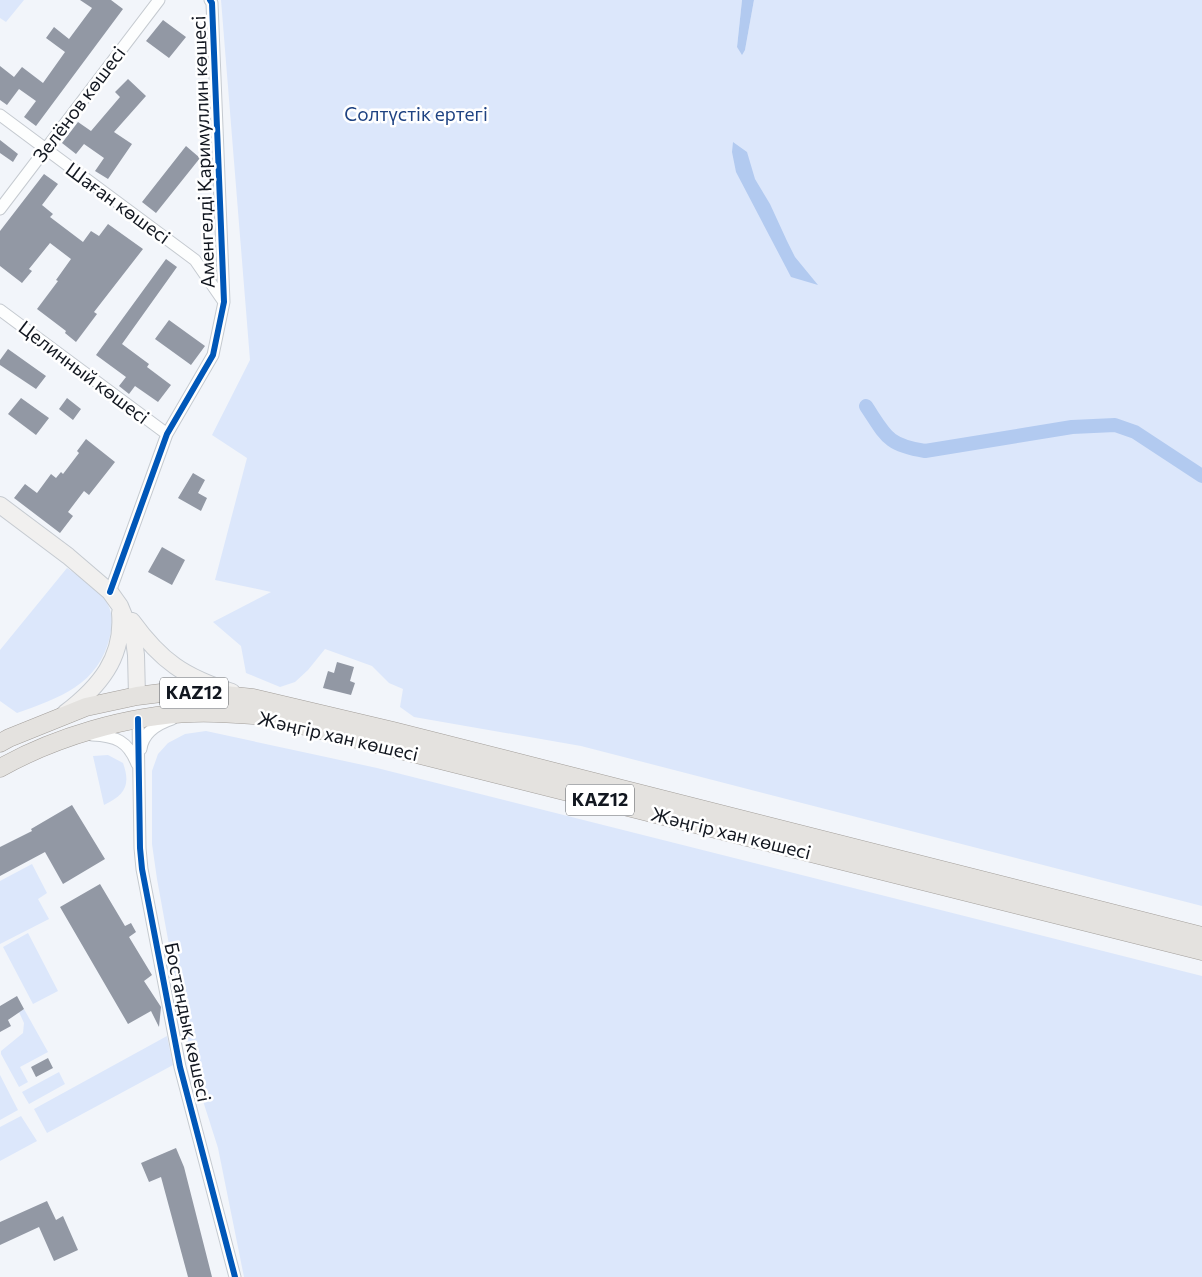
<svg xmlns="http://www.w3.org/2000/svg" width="1202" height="1277" font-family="Commissioner,sans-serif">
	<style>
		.green { fill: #dce7fb }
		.water { fill: #b2caf0 }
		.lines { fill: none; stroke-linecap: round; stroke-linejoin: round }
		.canal { stroke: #b2caf0; stroke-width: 14 }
		.building { fill: #9298a4 }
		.minor-casing { stroke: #c5cad0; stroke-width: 13 }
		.secondary-casing { stroke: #c5cad0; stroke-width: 18 }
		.primary-casing { stroke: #a29e9a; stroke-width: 19 }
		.minor { stroke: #fdfefe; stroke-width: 11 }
		.secondary { stroke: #f1f0ef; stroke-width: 16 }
		.primary { stroke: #e4e2df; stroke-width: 18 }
		.cycleway-casing { stroke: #fff; stroke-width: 9 }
		.cycleway { stroke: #0057b8; stroke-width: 6 }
		.labels { text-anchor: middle; stroke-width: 5; stroke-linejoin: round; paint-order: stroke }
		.shield { fill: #fff; stroke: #595d63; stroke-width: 1 }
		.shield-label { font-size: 18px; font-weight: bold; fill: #121720 }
		.street-label { font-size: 19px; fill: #121720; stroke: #fff }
		.park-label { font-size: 19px; fill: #1f4382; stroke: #fff }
	</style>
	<rect width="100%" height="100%" fill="#f2f5fa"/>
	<path class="green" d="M 0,0 L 24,0 L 6,22 L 0,18 Z
		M 221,0 L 742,0 L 737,47 L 745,50 L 754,0 L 1202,0 L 1202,906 L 581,746 L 414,717 L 400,707 L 403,689 L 389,683 L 372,666 L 325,649 L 308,670 L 295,682 L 280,687 L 246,673 L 241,646 L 213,622 L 271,592 L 215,580 L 247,458 L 212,435 L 250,360 Z
		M 67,568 C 80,577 96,586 105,600 C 113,611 113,623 110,636 C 99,685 59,698 17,713 L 0,701 L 0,650 Z
		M 206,731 L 377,768 L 1202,976 L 1202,1277 L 244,1277 L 218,1148 L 190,1060 L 157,879 L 152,844 L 152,771 L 158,754 L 168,743 L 185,734 Z
		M 108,755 L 123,763 C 131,785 125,795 104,805 L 93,756 Z
		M 32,864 L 47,893 L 38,899 L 49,919 L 0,944 L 0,881 Z
		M 28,933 L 58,991 L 33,1004 L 3,947 Z
		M 24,1009 L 48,1052 L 20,1067 L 28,1082 L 19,1087 L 1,1054 L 1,1051 L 23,1033 L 24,1023 L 19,1012 Z
		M 167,1036 L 173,1065 L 47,1133 L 34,1109 Z
		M 59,1072 L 65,1084 L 29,1104 L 22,1092 Z
		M 0,1075 L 18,1110 L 0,1120 Z
		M 21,1116 L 37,1141 L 0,1161 L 0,1127 Z"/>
	<path class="water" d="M 742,0 L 754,0 L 745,50 L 742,55 L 737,47 Z
		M 733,142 L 747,152 L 755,179 L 770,204 L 787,241 L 795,257 L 818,285 L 791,277 L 736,172 L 732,152 Z"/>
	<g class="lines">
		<path class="canal" d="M 866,406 C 886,436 887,445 925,451 L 1072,427 L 1115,425 L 1135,432 L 1202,476"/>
	</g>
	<path class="building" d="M 80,0 L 111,0 L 123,9 L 36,126 L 24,117 L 36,101 L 19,89 L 7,105 L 0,100 L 0,66 L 14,77 L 22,67 L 43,83 L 65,52 L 46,38 L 54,27 L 69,39 L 92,8 Z
		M 163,20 L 186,37 L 169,58 L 146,41 Z
		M 128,79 L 146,96 L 114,132 L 132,144 L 108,179 L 95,171 L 104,158 L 84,144 L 76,154 L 62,143 L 78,122 L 91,131 L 120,97 L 115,92 Z
		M 0,140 L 18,154 L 13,162 L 0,153 Z
		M 186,146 L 200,158 L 156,213 L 142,202 Z
		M 44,174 L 58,184 L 42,205 L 53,214 L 50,217 L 83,242 L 91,231 L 99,236 L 108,224 L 143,249 L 94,312 L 97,314 L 76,342 L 65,333 L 66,331 L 37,309 L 58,281 L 56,280 L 71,259 L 50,243 L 29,269 L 32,271 L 22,283 L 0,266 L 0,231 Z
		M 166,259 L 177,267 L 122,344 L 149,364 L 147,367 L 171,385 L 158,402 L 135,386 L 129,394 L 119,386 L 126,377 L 96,355 Z
		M 169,320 L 205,346 L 191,365 L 155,339 Z
		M 8,349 L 46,376 L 36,389 L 0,365 L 0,360 Z
		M 21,398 L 49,418 L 36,435 L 8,414 Z
		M 67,398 L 81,409 L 73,420 L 59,409 Z
		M 86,439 L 115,462 L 89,495 L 84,491 L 68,512 L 73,516 L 60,533 L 14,498 L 25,484 L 37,493 L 51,474 L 56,478 L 61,472 L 63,474 L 79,453 L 77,451 Z
		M 193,473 L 205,480 L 198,493 L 207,498 L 201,511 L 178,498 Z
		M 162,547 L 185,560 L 172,585 L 148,572 Z
		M 337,662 L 354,667 L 350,681 L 355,683 L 351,695 L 323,688 L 328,671 L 334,673 Z
		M 72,805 L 105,859 L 63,884 L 45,852 L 0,876 L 0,847 L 32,831 L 31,829 Z
		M 100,884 L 125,926 L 131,923 L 136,932 L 129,937 L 152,975 L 144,981 L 161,1007 L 159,1027 L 151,1011 L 128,1024 L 60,907 Z
		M 17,996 L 24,1009 L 8,1020 L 11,1026 L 0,1032 L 0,1006 Z
		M 48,1058 L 53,1068 L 36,1077 L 31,1067 Z
		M 176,1148 L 184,1167 L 212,1277 L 188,1277 L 161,1177 L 149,1182 L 141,1163 Z
		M 47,1201 L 56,1220 L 63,1216 L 78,1250 L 54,1261 L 39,1227 L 0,1245 L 0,1222 Z"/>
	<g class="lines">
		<g class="minor-casing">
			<path id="minor" d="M 0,115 L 195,260 L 224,302
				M 0,209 L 159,0
				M 0,310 L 167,434
				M 110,592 L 167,434 L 213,355 L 224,302 L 212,3 L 210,0
				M 138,719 L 140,848 L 142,869 L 180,1067 L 235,1277
				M 92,735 C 116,736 128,741 137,764
				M 141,749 C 143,733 157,724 172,719"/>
		</g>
		<g class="secondary-casing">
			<path id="secondary" d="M 0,505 L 68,556 L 110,592 L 120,606 L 134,640 L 136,655 L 137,696
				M 132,621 C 161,661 184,677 232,692
				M 65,713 C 99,687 124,658 120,613"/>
		</g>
		<g class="primary-casing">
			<path id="primary" d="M 0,743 L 9,738 L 86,707 L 137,696 L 169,692 L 215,694 L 253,698 L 393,731 L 1202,936
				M 0,768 C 55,737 129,715 193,713 C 217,712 241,714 265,716 L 1202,951"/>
		</g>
		<use href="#minor" class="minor"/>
		<use href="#secondary" class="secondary"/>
		<use href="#primary" class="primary"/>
		<g class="cycleway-casing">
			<path id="cycleway" d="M 110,592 L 167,434 L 213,355 L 224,302 L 212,3 L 210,0
				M 138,719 L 140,848 L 142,869 L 180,1067 L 235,1277"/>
		</g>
		<use href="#cycleway" class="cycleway"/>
	</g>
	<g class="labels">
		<g class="shield">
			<rect x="160" y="677.5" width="68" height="31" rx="4"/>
			<rect x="566" y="784.5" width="68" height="31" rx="4"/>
		</g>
		<g class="shield-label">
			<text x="194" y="699">KAZ12</text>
			<text x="600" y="806">KAZ12</text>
		</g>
		<g class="street-label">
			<text transform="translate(79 104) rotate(-53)" y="7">Зелёнов көшесі</text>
			<text transform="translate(203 152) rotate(-92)" y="7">Аменгелді Қаримуллин көшесі</text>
			<text transform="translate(118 203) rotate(36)" y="7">Шаған көшесі</text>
			<text transform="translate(84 372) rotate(37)" y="7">Целинный көшесі</text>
			<text transform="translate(338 736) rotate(13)" y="7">Жәңгір хан көшесі</text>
			<text transform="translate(731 833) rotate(14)" y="7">Жәңгір хан көшесі</text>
			<text transform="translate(188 1022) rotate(78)" y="7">Бостандық көшесі</text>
		</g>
		<g class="park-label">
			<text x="416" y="121">Солтүстік ертегі</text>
		</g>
	</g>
</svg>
